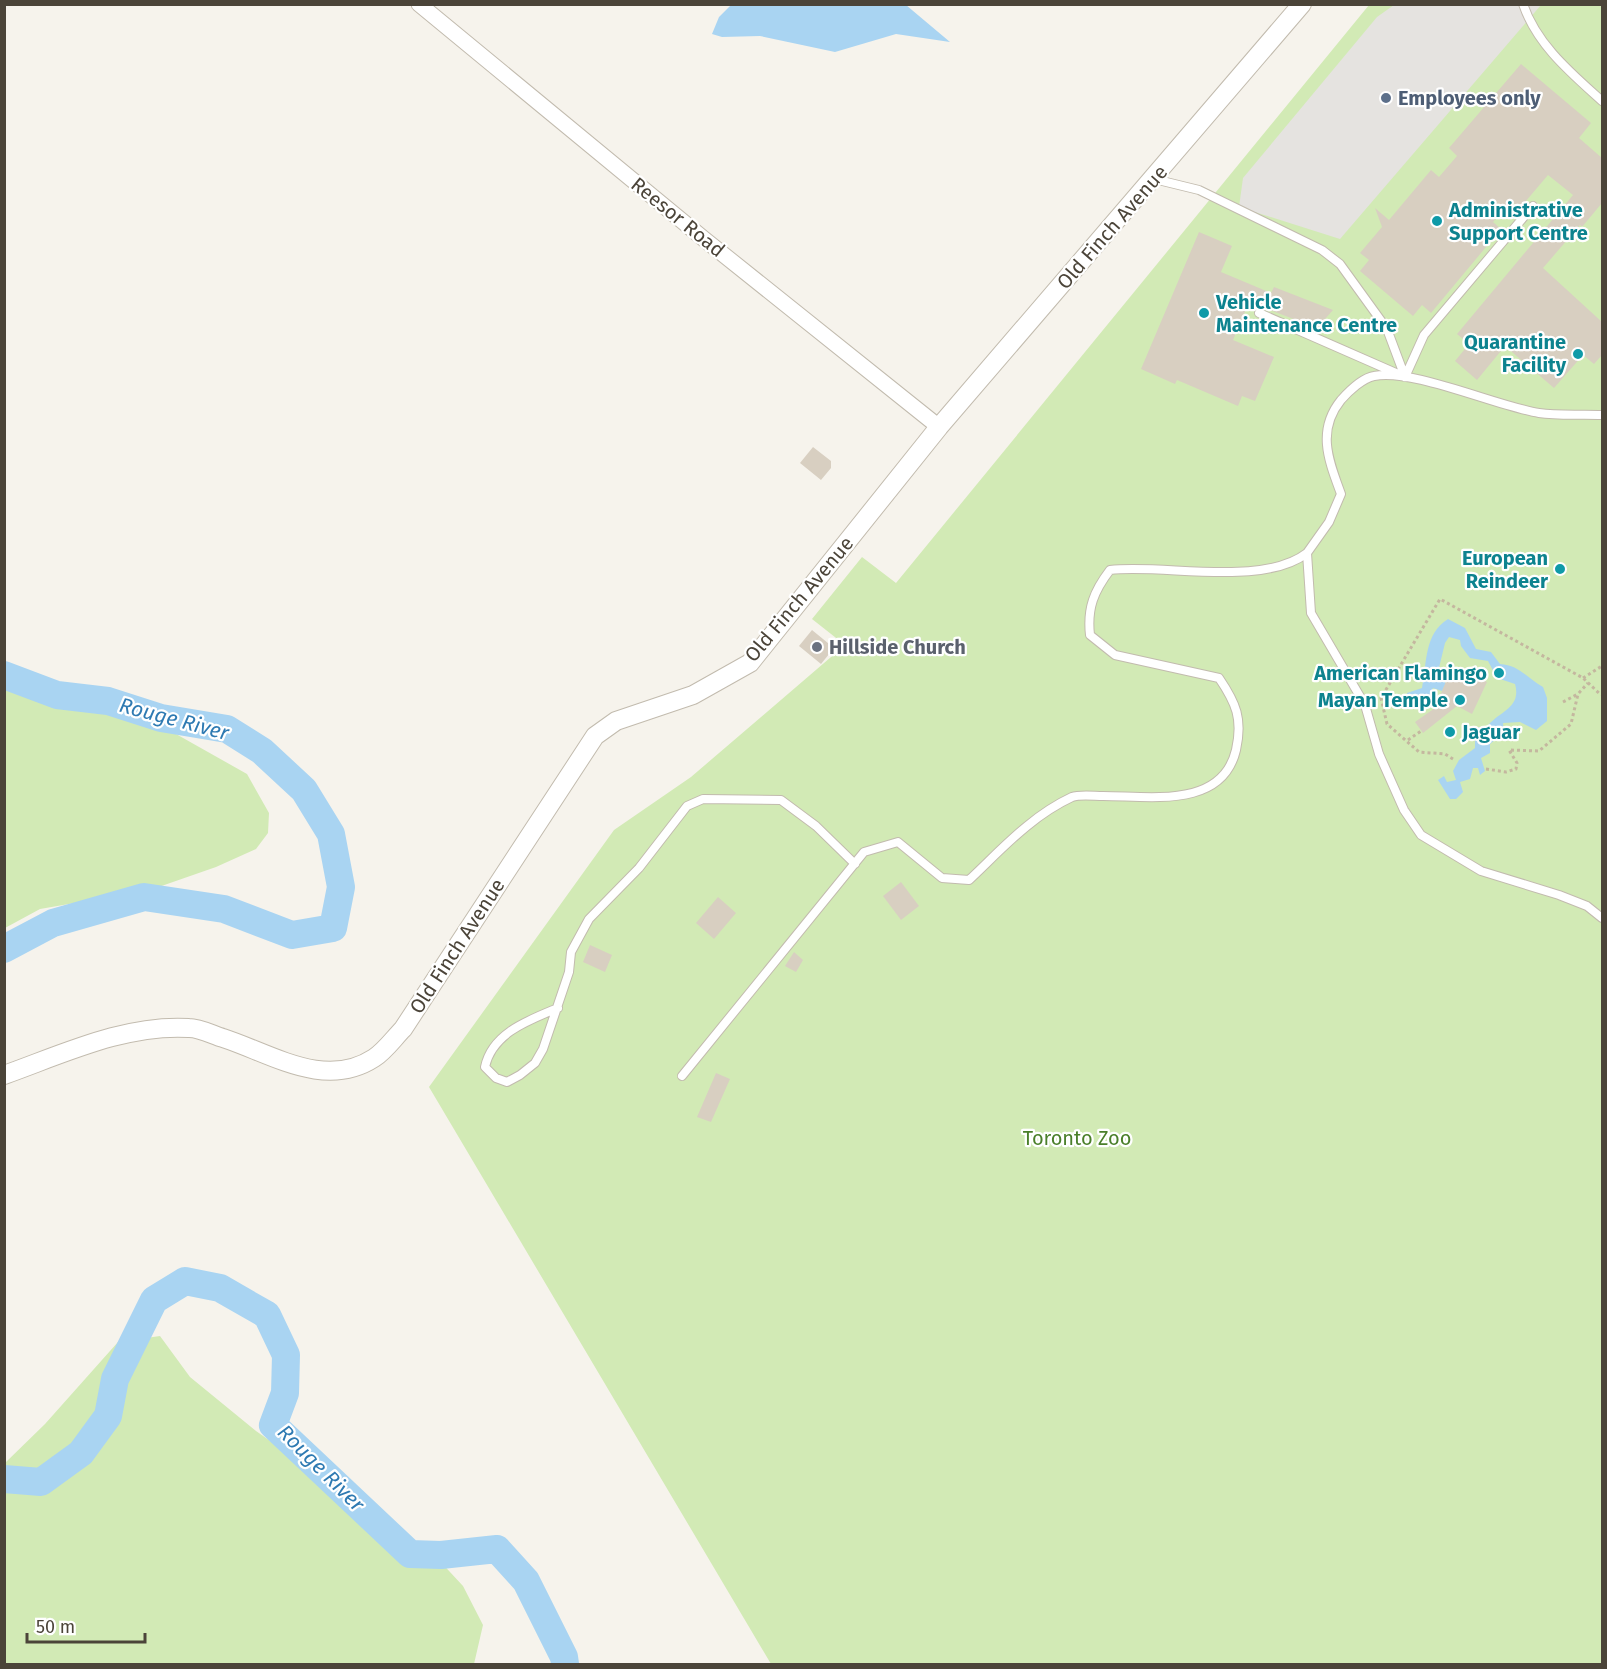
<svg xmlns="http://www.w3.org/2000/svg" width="1607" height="1669" font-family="'Fira Sans',sans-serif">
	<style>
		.green { fill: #d2eab5 }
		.parking { fill: #e5e3e0 }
		.water { fill: #a9d4f2 }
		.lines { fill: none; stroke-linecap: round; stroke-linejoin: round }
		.river { stroke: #a9d4f2; stroke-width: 28 }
		.building { fill: #d8cfc1 }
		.service-casing { stroke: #c2bbae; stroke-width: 10 }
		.minor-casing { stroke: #c2bbae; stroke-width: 17 }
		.tertiary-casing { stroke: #c2bbae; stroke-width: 20 }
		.path { stroke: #c4b79f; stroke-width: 3; stroke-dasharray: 3 3; stroke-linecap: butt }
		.service { stroke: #fff; stroke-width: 8 }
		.minor { stroke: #fff; stroke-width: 15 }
		.tertiary { stroke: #fff; stroke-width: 18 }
		.service-dot { fill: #5c6f8a; stroke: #fff; stroke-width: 2 }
		.culture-dot { fill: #0f9aa8; stroke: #fff; stroke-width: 2 }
		.worship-dot { fill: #6b7280; stroke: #fff; stroke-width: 2 }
		.labels { text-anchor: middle; stroke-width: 4.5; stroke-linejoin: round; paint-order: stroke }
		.service-label { font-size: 20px; font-weight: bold; fill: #4e5e75; stroke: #fff; text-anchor: start }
		.culture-label { font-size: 20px; font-weight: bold; fill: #0d838f; stroke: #fff; text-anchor: end }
		.street-label { font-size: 20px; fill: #4b4439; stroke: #fff }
		.worship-label { font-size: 20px; font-weight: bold; fill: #5b616d; stroke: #fff; text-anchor: start }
		.park-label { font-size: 20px; fill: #4a7f2a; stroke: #fff }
		.water-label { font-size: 21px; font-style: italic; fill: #2e7ab2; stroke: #fff }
	</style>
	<rect width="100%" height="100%" fill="#f6f3ec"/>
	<path class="green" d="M 1369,5 L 1602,5 L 1602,1664 L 771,1664 L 429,1087 L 614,830 L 691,777 L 845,645 L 812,619 L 862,557 L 896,583 Z
		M 5,675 L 176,734 L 247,774 L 269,813 L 268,833 L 256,849 L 216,867 L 150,890 L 40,909 L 5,928 Z
		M 160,1336 L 190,1377 L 256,1431 L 437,1558 L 463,1586 L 483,1625 L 474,1664 L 5,1664 L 5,1463 L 45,1424 L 118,1342 Z"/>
	<path class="parking" d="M 1394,5 L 1541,5 L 1340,239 L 1239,207 L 1243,178 L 1377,17 Z"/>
	<path class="water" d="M 906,5 L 950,42 L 896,34 L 835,52 L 760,36 L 722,37 L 712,34 L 719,17 L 731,5 Z
		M 1448,619 L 1465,628 L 1476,649 L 1491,652 L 1500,664 C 1519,665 1527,678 1543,687 L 1547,698 L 1547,721 L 1536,730 L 1520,722 L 1503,723 L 1504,734 L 1499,735 L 1500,741 L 1496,739 L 1490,744 L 1490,753 L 1481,758 L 1485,771 L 1480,775 L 1478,768 L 1473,768 L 1470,779 L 1460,782 L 1463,792 L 1456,799 L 1450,799 L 1438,780 L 1444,776 L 1447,782 L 1456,780 L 1453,771 L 1459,760 L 1475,748 L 1475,737 L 1470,730 L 1474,727 L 1486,728 C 1498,711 1522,709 1515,684 L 1497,678 L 1488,661 L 1470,658 L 1461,646 L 1460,640 L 1449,637 L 1445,643 L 1437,676 L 1446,683 L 1442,691 L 1433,688 L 1426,702 L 1417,706 L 1409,701 L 1407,693 L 1422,688 C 1427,663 1424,634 1448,619 Z"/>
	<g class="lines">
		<path class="river" d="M 4,675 L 57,695 L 108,701 L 161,718 L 227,729 L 262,751 L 304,790 L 331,834 L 341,887 L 333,928 L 292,935 L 224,909 L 144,897 L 53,923 L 4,949
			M 4,1479 L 41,1482 L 81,1453 L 108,1416 L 115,1379 L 154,1300 L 185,1281 L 220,1288 L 267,1315 L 286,1355 L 285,1393 L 273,1425 L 410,1554 L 441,1555 L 497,1549 L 526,1581 L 564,1657 L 565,1664"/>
	</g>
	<path class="building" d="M 1521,64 L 1591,123 L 1579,138 L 1602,158 L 1602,203 L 1582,227 L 1580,225 L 1543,268 L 1602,322 L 1602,355 L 1594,364 L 1583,355 L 1554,388 L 1505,346 L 1477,380 L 1455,361 L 1469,344 L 1457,334 L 1573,195 L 1548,175 L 1520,208 L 1511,201 L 1493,222 L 1501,229 L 1431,313 L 1422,305 L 1413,316 L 1360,271 L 1369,260 L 1360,253 L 1382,227 L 1375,208 L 1389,220 L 1431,170 L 1439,177 L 1457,156 L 1449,148 Z
		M 1199,232 L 1232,246 L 1221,272 L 1271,293 L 1274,287 L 1333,310 L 1317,328 L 1249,302 L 1233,340 L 1274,357 L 1255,401 L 1242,396 L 1238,406 L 1177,380 L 1175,384 L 1141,369 Z
		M 813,447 L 831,461 L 831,468 L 821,480 L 800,463 Z
		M 812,630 L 834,648 L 821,664 L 799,646 Z
		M 1452,667 L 1487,682 L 1472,714 L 1457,706 L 1423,733 L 1415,722 L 1435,708 Z
		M 901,882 L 919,906 L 901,920 L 883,896 Z
		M 718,897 L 736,913 L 714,939 L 696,923 Z
		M 590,945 L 612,955 L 605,972 L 583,962 Z
		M 794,952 L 803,960 L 796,972 L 785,966 Z
		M 716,1073 L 730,1079 L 711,1122 L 697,1117 Z"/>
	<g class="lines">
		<g class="service-casing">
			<path id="service" d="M 1523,4 C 1537,45 1571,73 1602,101
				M 1154,179 L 1199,190 L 1322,250 L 1340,264 L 1387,329 L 1405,377
				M 1259,313 L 1405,377 L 1424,335 L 1533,206
				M 1602,415 C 1582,414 1559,416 1539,413 C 1496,406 1412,368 1374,376 C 1363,378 1349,391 1341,400 C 1316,431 1329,461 1341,494 L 1329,522 L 1307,553 L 1311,613 L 1365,705 L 1379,754 L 1404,810 L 1421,835 L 1481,871 L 1559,895 L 1587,906 L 1602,918
				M 558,1008 C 529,1020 492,1033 485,1067 L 496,1078 L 507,1082 L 520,1075 L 535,1063 L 543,1049 L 569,972 L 571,952 L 589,919 L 639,868 L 687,806 L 703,799 L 781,800 L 816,826 L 855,864
				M 682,1076 L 864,852 L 898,842 L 942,878 L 969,880 C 1001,850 1031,816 1072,797 C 1080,794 1094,796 1103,796 C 1150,796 1222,809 1236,750 C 1243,719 1236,703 1219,678 L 1115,655 L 1090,635 C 1087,608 1094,591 1110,570 C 1166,564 1263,587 1307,553"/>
		</g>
		<g class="minor-casing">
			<path id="minor" d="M 419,4 L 704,239 L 939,427"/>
		</g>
		<g class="tertiary-casing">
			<path id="tertiary" d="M 4,1075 C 63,1054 125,1024 189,1028 C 200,1028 213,1035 223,1038 C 272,1054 325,1090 374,1058 C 385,1051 394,1038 403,1029 L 595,736 L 616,721 L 693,695 L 750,663 L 939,427 L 1302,4"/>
		</g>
		<path class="path" d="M 1583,678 L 1602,666
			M 1563,702 L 1578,694
			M 1408,740 L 1421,731
			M 1453,759 L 1445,754 L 1419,752 L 1387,724 L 1381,698 L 1440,599 L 1583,678 L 1601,695
			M 1486,769 L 1506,772 L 1516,769 L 1517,763 L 1509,750 L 1539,751 L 1571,724 L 1578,694 L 1588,683"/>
		<use href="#service" class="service"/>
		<use href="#minor" class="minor"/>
		<use href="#tertiary" class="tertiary"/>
	</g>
	<circle class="service-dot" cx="1386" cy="98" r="6"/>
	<g class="culture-dot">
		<circle cx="1437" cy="221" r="6"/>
		<circle cx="1204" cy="313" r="6"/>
		<circle cx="1578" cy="354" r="6"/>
		<circle cx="1560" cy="569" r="6"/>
		<circle cx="1499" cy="673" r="6"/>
		<circle cx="1460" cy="700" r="6"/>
		<circle cx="1450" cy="732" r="6"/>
	</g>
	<circle class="worship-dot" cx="817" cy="647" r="6"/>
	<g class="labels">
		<g class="service-label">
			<text x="1398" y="105">Employees only</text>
		</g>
		<g class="culture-label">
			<text x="1449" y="217" text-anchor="start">Administrative<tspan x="1449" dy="23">Support Centre</tspan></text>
			<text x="1216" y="309" text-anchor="start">Vehicle<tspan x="1216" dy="23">Maintenance Centre</tspan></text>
			<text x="1566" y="349">Quarantine<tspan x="1566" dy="23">Facility</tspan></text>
			<text x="1548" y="565">European<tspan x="1548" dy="23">Reindeer</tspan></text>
			<text x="1487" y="680">American Flamingo</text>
			<text x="1448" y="707">Mayan Temple</text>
			<text x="1462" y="739" text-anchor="start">Jaguar</text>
		</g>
		<g class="street-label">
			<text transform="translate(678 217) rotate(39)" y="7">Reesor Road</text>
			<text transform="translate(1112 227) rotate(-49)" y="7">Old Finch Avenue</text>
			<text transform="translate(799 599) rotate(-50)" y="7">Old Finch Avenue</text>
			<text transform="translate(457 946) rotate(-57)" y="7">Old Finch Avenue</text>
		</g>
		<g class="worship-label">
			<text x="829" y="654">Hillside Church</text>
		</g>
		<g class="park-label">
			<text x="1077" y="1145">Toronto Zoo</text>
		</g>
		<g class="water-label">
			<text transform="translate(174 719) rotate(15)" y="7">Rouge River</text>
			<text transform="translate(321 1468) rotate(45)" y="7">Rouge River</text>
		</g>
	</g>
	<rect width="1607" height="1669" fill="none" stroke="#4b4439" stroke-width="12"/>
	<path d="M27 1633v9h118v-9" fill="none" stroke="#4b4439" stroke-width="3"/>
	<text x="36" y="1633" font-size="18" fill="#4b4439" stroke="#ffffff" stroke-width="4.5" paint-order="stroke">50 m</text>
</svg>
